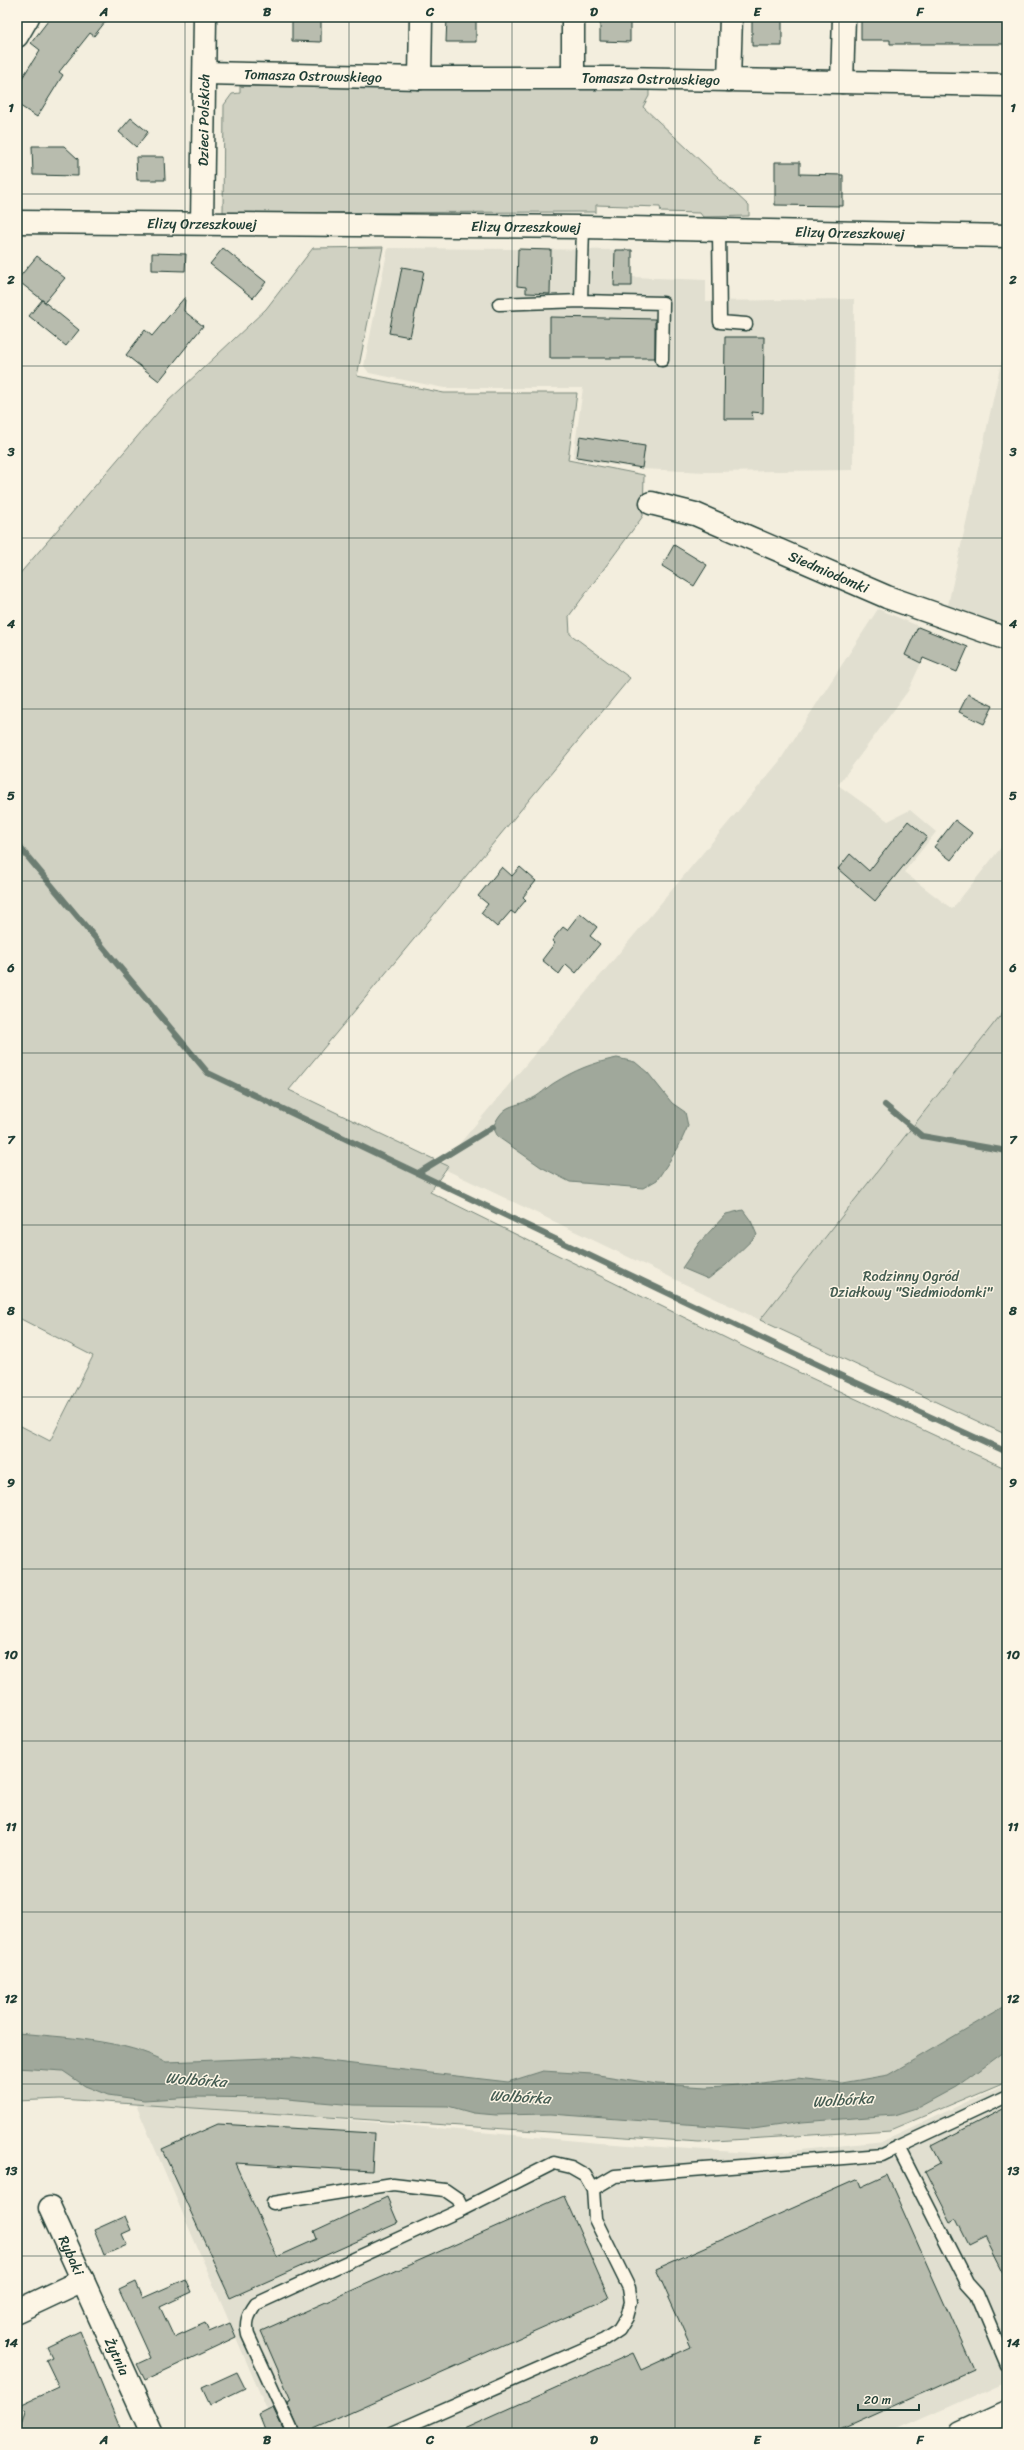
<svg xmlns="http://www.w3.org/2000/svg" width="1024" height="2450" font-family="Sriracha,sans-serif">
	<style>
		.built { fill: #e1dfd0 }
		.green { fill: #d0d1c2; stroke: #78877b }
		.water { fill: #a0a89b; stroke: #6c7d72 }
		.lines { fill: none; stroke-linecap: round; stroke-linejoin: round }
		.stream { stroke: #6c7d72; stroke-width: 6 }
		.building { fill: #b8bcae; stroke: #1f3d34 }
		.service-casing { stroke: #1f3d34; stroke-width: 15 }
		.minor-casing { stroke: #1f3d34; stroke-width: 25 }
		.tertiary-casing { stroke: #1f3d34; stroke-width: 25 }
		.service { stroke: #fcf5e5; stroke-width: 12 }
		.minor { stroke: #fcf5e5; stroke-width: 22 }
		.tertiary { stroke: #fcf5e5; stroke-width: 22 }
		.grid { fill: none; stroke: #1f3d34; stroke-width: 1; stroke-opacity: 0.55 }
		.labels { text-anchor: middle; stroke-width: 3; stroke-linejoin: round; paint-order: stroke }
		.street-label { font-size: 14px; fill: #1f3d34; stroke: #fcf5e5 }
		.park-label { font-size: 14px; fill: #425b50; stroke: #fcf5e5 }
		.water-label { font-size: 15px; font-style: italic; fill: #465d53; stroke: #fcf5e5 }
		.neatline { fill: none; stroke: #1f3d34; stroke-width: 1.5 }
		.grid-label { font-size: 13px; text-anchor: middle; font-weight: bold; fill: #1f3d34 }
	</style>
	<rect width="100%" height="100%" fill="#f3eede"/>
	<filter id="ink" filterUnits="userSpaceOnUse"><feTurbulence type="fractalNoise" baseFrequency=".025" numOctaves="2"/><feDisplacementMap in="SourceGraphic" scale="8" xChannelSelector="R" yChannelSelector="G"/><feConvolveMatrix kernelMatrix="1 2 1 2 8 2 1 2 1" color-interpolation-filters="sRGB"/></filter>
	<g filter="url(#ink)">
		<path class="built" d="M 388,248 L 632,250 L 632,277 L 706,280 L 706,301 L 854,299 L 853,470 L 706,472 L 642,469 L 573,459 L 583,388 L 444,388 L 369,373 L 364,366 Z
			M 1007,336 L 1007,626 L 948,605 Z
			M 878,609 L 935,633 L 908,691 L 838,785 L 888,821 L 910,810 L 936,832 L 904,872 L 952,909 L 1007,840 L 1007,1007 L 760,1320 L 440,1167 L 779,762 Z
			M 1007,2083 L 1007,2381 L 891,2433 L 277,2433 L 134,2100 L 599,2143 L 765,2154 L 883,2141 Z"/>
		<path class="green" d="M 240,86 L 649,90 L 649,96 L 643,107 L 749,206 L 749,216 L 703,217 L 700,213 L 661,212 L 660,207 L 596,205 L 596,212 L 223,213 L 224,105 L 232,94 L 240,93 Z
			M 383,247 L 357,376 L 444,393 L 577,393 L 568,460 L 644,475 L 643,516 L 569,616 L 570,634 L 630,678 L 289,1090 L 448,1166 L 430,1192 L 740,1345 L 1007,1469 L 1007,2081 L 891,2130 L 699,2142 L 60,2099 L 17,2101 L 17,1424 L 50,1441 L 93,1356 L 17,1317 L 17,577 L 166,403 L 266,309 L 313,248 Z
			M 1007,1007 L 1007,1435 L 760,1320 Z"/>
		<path class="water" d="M 617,1058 L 635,1062 L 648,1073 L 672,1103 L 685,1112 L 688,1126 L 678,1148 L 657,1180 L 643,1188 L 570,1182 L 541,1167 L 498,1137 L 493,1127 C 505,1102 511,1109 531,1099 C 539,1096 546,1088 554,1083 C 575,1070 592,1063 617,1058 Z
			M 743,1210 L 751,1221 L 757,1235 L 726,1265 L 708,1279 L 682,1268 L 699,1243 L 726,1214 Z
			M 1007,2005 L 1007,2049 L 956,2087 L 919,2107 L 894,2115 L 802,2122 L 753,2129 L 551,2114 L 496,2115 L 473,2113 L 448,2106 L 354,2105 L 276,2098 L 195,2097 L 144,2100 L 108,2095 L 85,2086 L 63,2071 L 17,2068 L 17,2033 C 62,2037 127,2040 166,2062 L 293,2057 L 508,2082 L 543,2071 L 592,2074 L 657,2084 L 707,2087 L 756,2084 L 797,2078 L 842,2083 L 888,2075 Z"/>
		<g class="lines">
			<path class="stream" d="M 17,844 L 208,1073 L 833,1372 L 1007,1452
				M 885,1105 L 922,1136 L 1007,1151
				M 418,1173 L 493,1127"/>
		</g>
		<path class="building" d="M 51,17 L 109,17 L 94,36 L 90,33 L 59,72 L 63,75 L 37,117 L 17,104 L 17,86 L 40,50 L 31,43 Z
			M 292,17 L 321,17 L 321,42 L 292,41 Z
			M 447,17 L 476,17 L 476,42 L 446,42 Z
			M 600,17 L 630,17 L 630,42 L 600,41 Z
			M 752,17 L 782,17 L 782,46 L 752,46 Z
			M 861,17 L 1005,17 L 1005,44 L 890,44 L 890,40 L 861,40 Z
			M 131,118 L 148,132 L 136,147 L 119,132 Z
			M 32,146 L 64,146 L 78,159 L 78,176 L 33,175 Z
			M 136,157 L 164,157 L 165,180 L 137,180 Z
			M 775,162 L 800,162 L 800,174 L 843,175 L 843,206 L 775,205 Z
			M 223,248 L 266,282 L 253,298 L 210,264 Z
			M 518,249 L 551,250 L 550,294 L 526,293 L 526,287 L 517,286 Z
			M 615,250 L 632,250 L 632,286 L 614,286 Z
			M 152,253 L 186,254 L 185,271 L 152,270 Z
			M 37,256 L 65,278 L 45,302 L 17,280 Z
			M 402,267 L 424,271 L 410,337 L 389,333 Z
			M 185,297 L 184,311 L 203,326 L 159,381 L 126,355 L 145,330 L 152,336 Z
			M 42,300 L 79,330 L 66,346 L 29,316 Z
			M 550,317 L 655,319 L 655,358 L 550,358 Z
			M 725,337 L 764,337 L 763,413 L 752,412 L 753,419 L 724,419 Z
			M 580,436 L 645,446 L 642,468 L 577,457 Z
			M 674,545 L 707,565 L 694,586 L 662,566 Z
			M 918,627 L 968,647 L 957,672 L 923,658 L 921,663 L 905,655 Z
			M 968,694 L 993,706 L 984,724 L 959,712 Z
			M 955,820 L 972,833 L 951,860 L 934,847 Z
			M 908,821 L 927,837 L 875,901 L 838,869 L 850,854 L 869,871 Z
			M 502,867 L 512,876 L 520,867 L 536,881 L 523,897 L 526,900 L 520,907 L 515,914 L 511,911 L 497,927 L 481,913 L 488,904 L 478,896 Z
			M 580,913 L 597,927 L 590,936 L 600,944 L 576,973 L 566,964 L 559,974 L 542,960 L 555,943 L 552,941 L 557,934 L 563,927 L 567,930 Z
			M 1007,2107 L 1007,2280 L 985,2237 L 969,2245 L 956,2219 L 951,2222 L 925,2171 L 940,2163 L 931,2146 Z
			M 218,2124 L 374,2133 L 372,2171 L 235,2163 L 277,2257 L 317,2239 L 314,2231 L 387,2197 L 398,2223 L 230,2298 L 162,2149 Z
			M 887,2175 L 974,2370 L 834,2433 L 455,2433 L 633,2353 L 641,2370 L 691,2347 L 656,2269 L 858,2179 L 861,2187 Z
			M 564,2196 L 609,2298 L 305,2433 L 300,2433 L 287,2402 L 291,2400 L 261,2331 Z
			M 125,2216 L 131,2230 L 122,2234 L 127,2245 L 104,2255 L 94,2230 Z
			M 186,2279 L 192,2292 L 160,2307 L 174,2337 L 205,2323 L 209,2332 L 230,2323 L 236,2337 L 145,2380 L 137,2364 L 150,2358 L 119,2290 L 136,2282 L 143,2298 Z
			M 80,2331 L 122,2433 L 19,2433 L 25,2411 L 22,2404 L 59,2387 L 46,2360 L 52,2357 L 47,2347 Z
			M 237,2372 L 245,2388 L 210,2405 L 202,2388 Z
			M 273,2408 L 285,2433 L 266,2433 L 259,2415 Z"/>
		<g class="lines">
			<g class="service-casing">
				<path id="service" d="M 719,231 L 720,322 L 746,324
					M 581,301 L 583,227
					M 499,304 L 581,301 L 663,303 L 662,360
					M 1007,2096 L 898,2147 L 967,2283 L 977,2294 L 1007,2365
					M 593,2189 L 615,2176 L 882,2155 L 898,2147
					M 273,2203 L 393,2184 L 445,2190 L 458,2199 L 463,2209
					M 293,2433 L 248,2335 C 245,2322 248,2315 256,2304 L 463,2209 L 554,2163 L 571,2167 L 585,2175 L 593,2189 L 595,2219 L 629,2288 L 631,2302 L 627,2317 L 619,2330 L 604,2340 L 392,2433"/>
			</g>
			<g class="minor-casing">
				<g id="minor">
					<path id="s1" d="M 205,73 L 420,78 L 620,78 L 1007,85"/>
					<path d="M 573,77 L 573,17"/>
					<path d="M 420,78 L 421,17"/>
					<path d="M 729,80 L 731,17"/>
					<path d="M 842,82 L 844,17"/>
					<path id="s2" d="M 202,223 L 205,17"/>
					<path id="s3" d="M 651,503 L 695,514 L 887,597 L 1007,639"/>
					<path id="s4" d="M 50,2208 L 152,2433"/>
					<path d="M 17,2311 L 83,2280"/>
				</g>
			</g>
			<g class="tertiary-casing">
				<g id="tertiary">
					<path d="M 17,36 L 28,17"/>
					<path id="s5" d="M 17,222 L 583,227 L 1007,236"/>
					<path d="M 961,2433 L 1007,2412"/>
				</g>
			</g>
			<use href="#service" class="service"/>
			<use href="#minor" class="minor"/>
			<use href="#tertiary" class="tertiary"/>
		</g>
	</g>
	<path class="grid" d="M 185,17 L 185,2433M 349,17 L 349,2433M 512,17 L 512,2433M 675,17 L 675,2433M 839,17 L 839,2433M 17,194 L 1007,194M 17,366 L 1007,366M 17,538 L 1007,538M 17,709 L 1007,709M 17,881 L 1007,881M 17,1053 L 1007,1053M 17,1225 L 1007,1225M 17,1397 L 1007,1397M 17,1569 L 1007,1569M 17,1741 L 1007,1741M 17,1912 L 1007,1912M 17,2084 L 1007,2084M 17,2256 L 1007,2256"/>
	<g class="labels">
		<g class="street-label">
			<text dy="5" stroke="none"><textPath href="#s1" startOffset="108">Tomasza Ostrowskiego</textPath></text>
			<text dy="5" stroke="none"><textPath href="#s1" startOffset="446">Tomasza Ostrowskiego</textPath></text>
			<text dy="5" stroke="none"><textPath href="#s2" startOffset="103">Dzieci Polskich</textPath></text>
			<text dy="5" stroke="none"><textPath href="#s5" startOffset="185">Elizy Orzeszkowej</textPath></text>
			<text dy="5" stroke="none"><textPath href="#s5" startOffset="509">Elizy Orzeszkowej</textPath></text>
			<text dy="5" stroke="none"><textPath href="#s5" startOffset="833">Elizy Orzeszkowej</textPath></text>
			<text dy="5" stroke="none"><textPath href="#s3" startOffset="191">Siedmiodomki</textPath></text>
			<text dy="5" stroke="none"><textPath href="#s4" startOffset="52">Rybaki</textPath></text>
			<text dy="5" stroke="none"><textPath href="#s4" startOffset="163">Żytnia</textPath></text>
		</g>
		<g class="park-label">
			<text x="911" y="1281">Rodzinny Ogród<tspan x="911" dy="16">Działkowy "Siedmiodomki"</tspan></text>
		</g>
		<g class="water-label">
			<text transform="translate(196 2080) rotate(4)" y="5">Wolbórka</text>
			<text transform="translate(520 2097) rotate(3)" y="5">Wolbórka</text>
			<text transform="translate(843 2100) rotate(-4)" y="5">Wolbórka</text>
		</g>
	</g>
	<rect width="1024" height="2450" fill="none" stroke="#fcf5e5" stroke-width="44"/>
	<path d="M858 2404v6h61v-6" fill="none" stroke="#1f3d34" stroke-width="2"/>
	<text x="864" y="2404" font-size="12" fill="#1f3d34" stroke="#fcf5e5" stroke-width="3" paint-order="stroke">20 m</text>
	<rect x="22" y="22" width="980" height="2406" class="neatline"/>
	<g class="grid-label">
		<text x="104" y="16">A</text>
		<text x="267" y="16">B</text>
		<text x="430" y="16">C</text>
		<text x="594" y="16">D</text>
		<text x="757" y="16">E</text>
		<text x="920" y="16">F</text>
		<text x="11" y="112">1</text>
		<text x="1013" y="112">1</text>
		<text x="11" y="284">2</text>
		<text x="1013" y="284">2</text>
		<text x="11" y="456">3</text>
		<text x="1013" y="456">3</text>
		<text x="11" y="628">4</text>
		<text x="1013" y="628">4</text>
		<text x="11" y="800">5</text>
		<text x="1013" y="800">5</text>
		<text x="11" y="972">6</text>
		<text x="1013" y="972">6</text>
		<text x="11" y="1144">7</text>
		<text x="1013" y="1144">7</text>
		<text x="11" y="1315">8</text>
		<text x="1013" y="1315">8</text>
		<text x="11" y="1487">9</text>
		<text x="1013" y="1487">9</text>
		<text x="11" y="1659">10</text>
		<text x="1013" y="1659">10</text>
		<text x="11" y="1831">11</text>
		<text x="1013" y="1831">11</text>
		<text x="11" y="2003">12</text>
		<text x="1013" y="2003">12</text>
		<text x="11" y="2175">13</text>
		<text x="1013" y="2175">13</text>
		<text x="11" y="2347">14</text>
		<text x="1013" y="2347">14</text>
		<text x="104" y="2444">A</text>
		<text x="267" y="2444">B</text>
		<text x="430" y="2444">C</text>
		<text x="594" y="2444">D</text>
		<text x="757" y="2444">E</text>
		<text x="920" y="2444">F</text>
	</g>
</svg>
